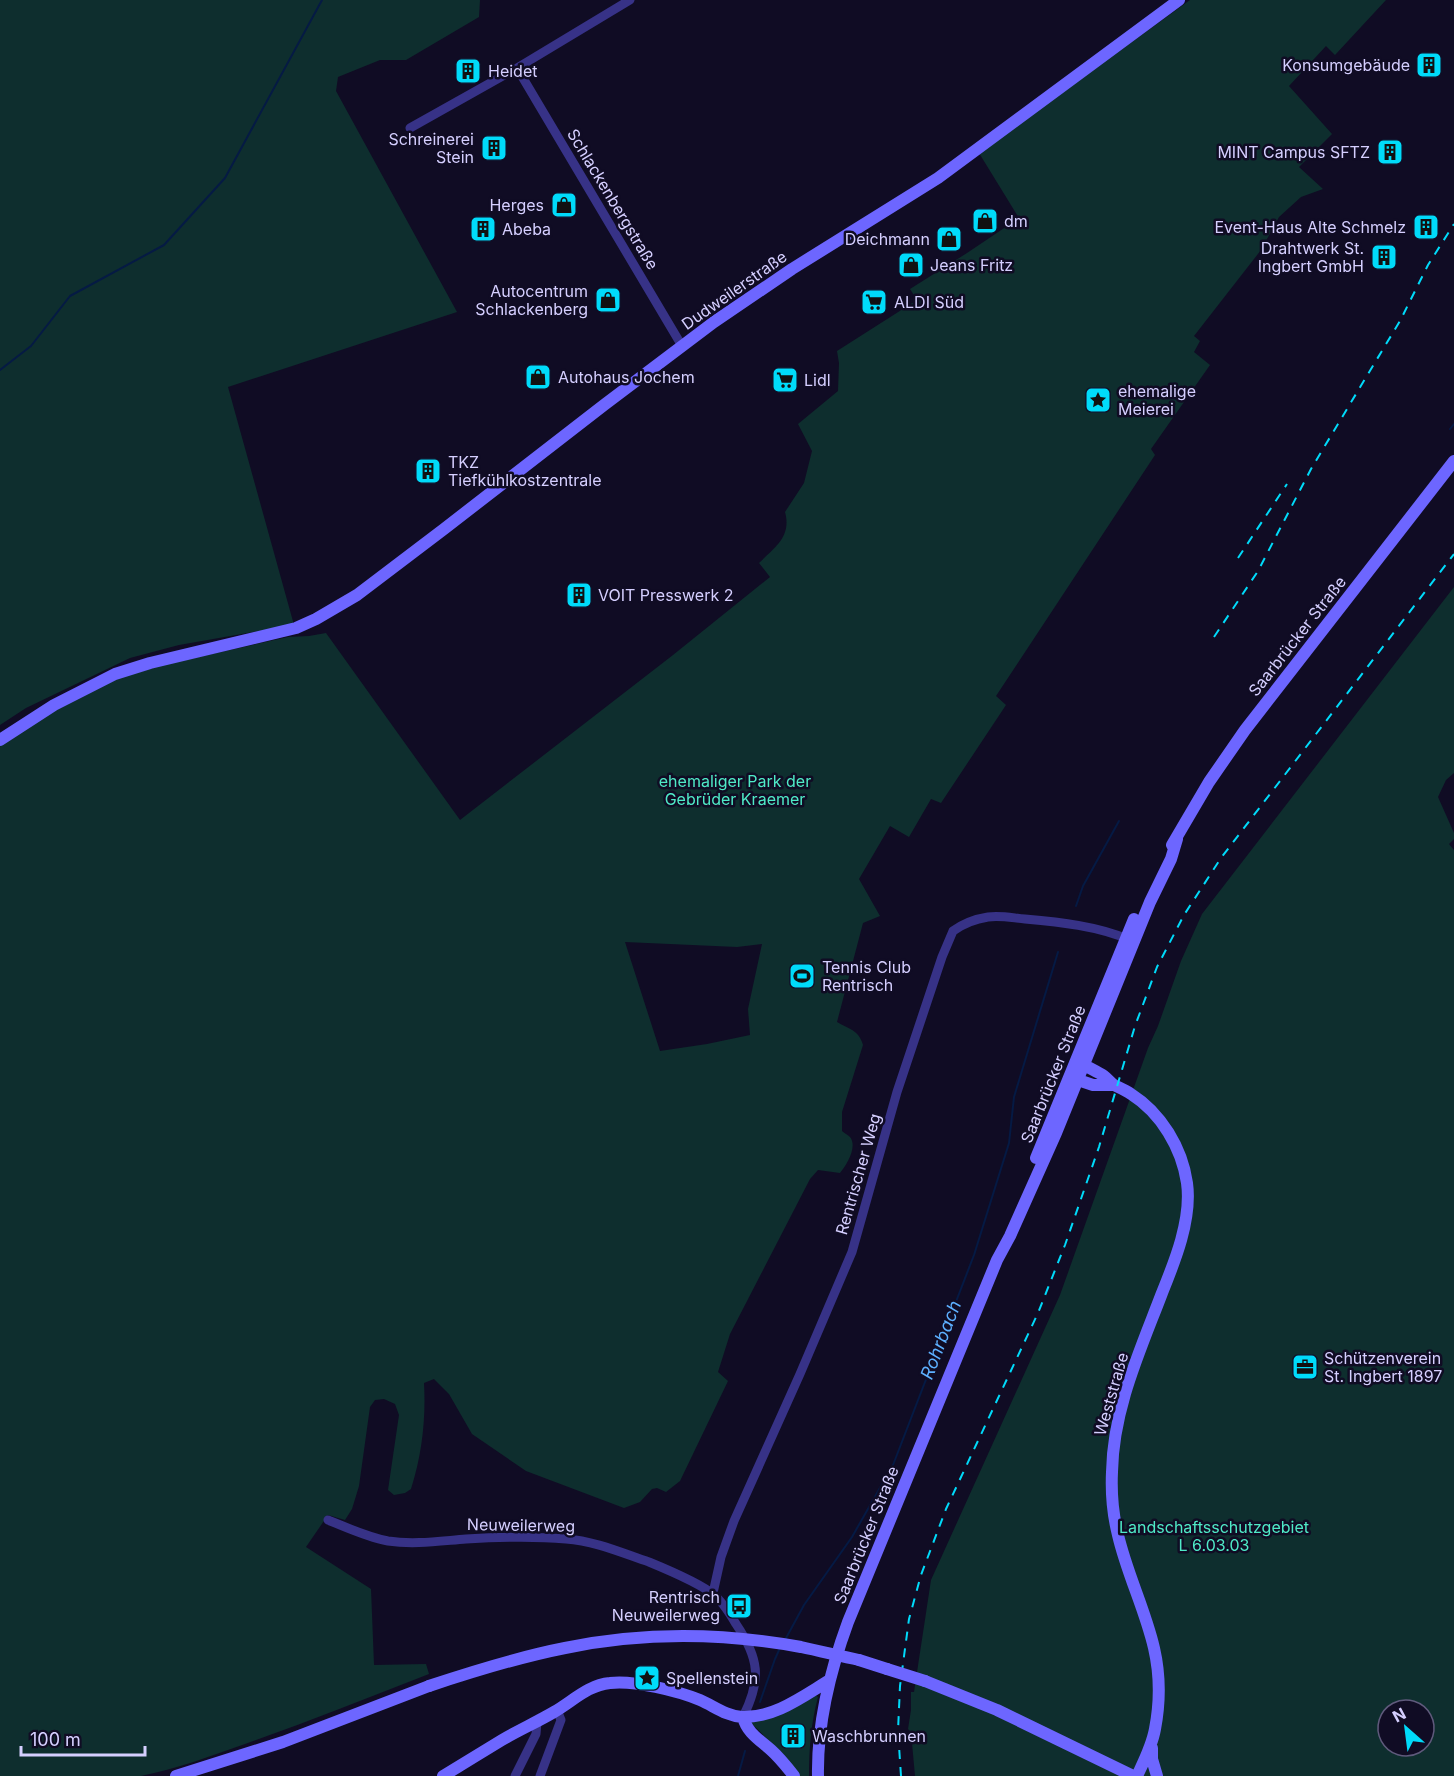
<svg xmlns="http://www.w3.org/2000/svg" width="1454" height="1776" font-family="Inter,sans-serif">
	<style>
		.green { fill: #0e2e2e; fill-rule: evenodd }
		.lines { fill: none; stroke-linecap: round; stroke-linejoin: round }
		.stream { stroke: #051a44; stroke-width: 2 }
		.street { stroke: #373287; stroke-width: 9 }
		.secondary { stroke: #6d66ff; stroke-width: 12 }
		.rail { stroke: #00dbfa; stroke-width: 2; stroke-dasharray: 9 8; stroke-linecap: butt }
		.secondary-bridge { stroke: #6d66ff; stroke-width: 12 }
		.labels { text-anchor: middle; stroke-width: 5; stroke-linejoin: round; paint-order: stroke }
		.poi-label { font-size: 16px; fill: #d5cfff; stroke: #100c24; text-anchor: start }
		.street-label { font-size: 16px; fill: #d5cfff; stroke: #100c24 }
		.park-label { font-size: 16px; fill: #4feac7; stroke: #100c24 }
		.water-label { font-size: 18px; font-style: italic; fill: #5db0ff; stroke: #100c24 }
	</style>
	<rect width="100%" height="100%" fill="#100c24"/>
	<path class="green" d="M 0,0 L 480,0 L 479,17 L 406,60 L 380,60 L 338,77 L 336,91 L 457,312 L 228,387 L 294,625 L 179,645 L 130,658 L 26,708 L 0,725 Z
		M 1190,0 L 1386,0 L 1335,55 L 1326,46 L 1289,86 L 1332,134 L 1299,167 L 1323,189 L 1301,197 L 1279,217 L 1261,250 L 1194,336 L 1200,341 L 1194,352 L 1210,365 L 1151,449 L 1155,455 L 996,696 L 1006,705 L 941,803 L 931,799 L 909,837 L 890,826 L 859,879 L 880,916 L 863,923 L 837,1022 C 849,1029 859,1030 863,1045 L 842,1112 L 842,1131 C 844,1133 848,1135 850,1137 C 858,1147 846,1166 840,1173 L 818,1170 L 810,1179 L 730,1334 L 718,1372 L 728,1381 L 680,1481 L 666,1492 L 657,1488 L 652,1489 L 640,1502 L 624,1508 L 526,1471 L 472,1434 L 449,1394 L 434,1379 L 424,1383 C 426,1419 422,1454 411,1489 L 405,1493 L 394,1495 L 388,1490 L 399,1415 L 395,1404 L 384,1399 L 375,1400 L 370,1407 L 359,1486 L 352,1509 L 345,1520 L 328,1515 L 306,1547 L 371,1589 L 374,1665 L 426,1664 L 429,1674 C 368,1698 307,1722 245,1744 C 211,1756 176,1769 141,1776 L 0,1776 L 0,746 L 49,713 L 119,678 L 163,665 L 288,637 L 309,636 L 326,633 L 460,820 L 673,655 L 770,577 L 759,563 C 774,548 792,537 785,512 L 804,483 L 812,451 L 798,424 L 838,391 L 839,363 L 837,351 L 917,300 L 910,289 L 967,253 L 1019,218 L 979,153 ZM 625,942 L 737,947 L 762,944 L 748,1009 L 750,1035 L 707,1044 L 660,1051 Z
		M 1454,587 L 1454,773 L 1446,780 L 1438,797 L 1454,833 L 1454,839 L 1449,844 L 1454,850 L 1454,1776 L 915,1776 L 911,1732 L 908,1729 L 911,1710 L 911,1692 L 914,1692 L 931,1580 L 1060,1295 L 1148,1048 L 1158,1026 L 1181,961 L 1202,914 ZM 1388,1710 L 1424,1710 L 1424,1746 L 1388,1746 Z
		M 815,1695 L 818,1697 C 811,1723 809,1749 809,1776 L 799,1776 L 786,1757 L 750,1722 C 776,1716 793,1710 815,1695 Z"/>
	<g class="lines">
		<path class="stream" d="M 0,370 L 31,346 L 70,296 L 164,245 L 225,178 L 322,0
			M 1450,429 L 1454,424
			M 1076,906 L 1083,886 L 1119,821
			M 785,1640 L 804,1605 L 852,1537 L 893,1465 L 974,1255 L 1009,1143 L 1014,1097 L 1058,952
			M 760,1702 L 775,1659 L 780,1648
			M 738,1776 L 745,1751"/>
		<path class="street" d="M 517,68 L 682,346
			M 410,128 L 517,68 L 630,0
			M 328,1520 C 348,1528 367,1537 388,1541 C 414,1545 440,1541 466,1539 C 499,1537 533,1536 566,1539 C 595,1541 622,1553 649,1562 C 666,1569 700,1583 714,1595 C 723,1602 730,1614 736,1624 C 759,1658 762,1679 743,1717
			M 713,1593 L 721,1557 L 734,1521 L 800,1374 L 852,1252 L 897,1092 L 942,957 L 953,931 C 964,923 975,919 988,917 C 1000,915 1013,918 1025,919 C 1059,922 1098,926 1130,940
			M 515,1776 L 536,1734 L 537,1722
			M 540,1776 L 561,1720 L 557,1710"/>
		<path class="secondary" d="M 0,740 L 54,705 L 115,674 L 150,663 L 296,628 L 316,619 L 357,595 L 444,529 L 604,405 L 714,322 L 792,269 L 938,178 L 1179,0
			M 1172,845 L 1209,782 L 1245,730 L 1454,461
			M 1084,1065 C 1091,1069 1098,1072 1104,1076 C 1108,1079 1111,1083 1114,1085 C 1120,1088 1125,1090 1131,1094 C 1161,1113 1182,1148 1187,1183 C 1192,1219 1175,1261 1162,1293 C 1140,1351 1113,1409 1112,1472 C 1111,1493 1113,1515 1118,1535 C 1127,1574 1145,1609 1154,1648 C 1160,1674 1160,1703 1155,1729 C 1152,1746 1144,1761 1137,1776
			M 1078,1080 L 1093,1085 L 1114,1085
			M 1036,1158 L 1134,919
			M 859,1660 L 887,1669
			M 925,1681 L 997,1710 L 1133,1776
			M 743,1717 C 747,1733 760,1740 771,1750 C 780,1758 787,1767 794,1776
			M 1152,1748 L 1152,1759 L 1157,1776
			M 176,1776 L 283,1742 L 429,1686
			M 443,1776 C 463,1764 482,1752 502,1740 C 519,1730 537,1722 554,1712 C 573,1701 588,1685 610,1683 C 634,1680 678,1691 700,1700 C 714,1706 726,1716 742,1717 C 775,1718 803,1696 830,1680
			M 818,1776 C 817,1723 830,1671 848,1622 L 997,1260 L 1010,1236 L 1056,1133 L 1150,902 L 1171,859 L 1177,839"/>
		<path class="rail" d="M 1238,558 L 1287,484
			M 1214,637 L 1258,571 L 1311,469 L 1368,374 L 1400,321 L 1428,265 L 1454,224
			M 901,1776 L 898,1731 L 900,1686 L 909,1619 L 921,1575 L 946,1509 L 1038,1313 L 1065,1245 L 1099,1147 L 1135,1026 L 1157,967 L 1184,915 L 1221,858 L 1454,554"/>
		<path class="secondary-bridge" d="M 887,1669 L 925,1681
			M 429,1686 C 474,1671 519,1657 565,1648 C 642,1632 724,1633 801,1647 C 820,1651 840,1656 859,1660"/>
	</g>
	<defs>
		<g id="building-square" transform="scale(1.35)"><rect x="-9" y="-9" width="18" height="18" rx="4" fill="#00dbfa" stroke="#100c24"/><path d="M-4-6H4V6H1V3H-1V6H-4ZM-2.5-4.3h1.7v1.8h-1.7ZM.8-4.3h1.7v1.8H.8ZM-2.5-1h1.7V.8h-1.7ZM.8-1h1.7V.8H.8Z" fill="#111"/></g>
		<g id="shop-square" transform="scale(1.35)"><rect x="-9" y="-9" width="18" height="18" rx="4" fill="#00dbfa" stroke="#100c24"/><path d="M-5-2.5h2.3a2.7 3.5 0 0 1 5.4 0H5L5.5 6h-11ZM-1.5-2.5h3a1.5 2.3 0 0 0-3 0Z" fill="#111"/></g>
		<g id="supermarket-square" transform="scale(1.35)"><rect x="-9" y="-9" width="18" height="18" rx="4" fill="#00dbfa" stroke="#100c24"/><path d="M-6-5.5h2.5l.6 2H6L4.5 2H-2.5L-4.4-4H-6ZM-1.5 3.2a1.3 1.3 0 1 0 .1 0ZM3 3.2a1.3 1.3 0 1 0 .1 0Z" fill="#111"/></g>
		<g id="sight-square" transform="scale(1.35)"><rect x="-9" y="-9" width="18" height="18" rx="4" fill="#00dbfa" stroke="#100c24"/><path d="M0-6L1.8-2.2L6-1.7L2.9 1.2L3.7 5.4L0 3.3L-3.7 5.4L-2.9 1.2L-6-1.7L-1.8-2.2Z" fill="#111"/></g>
		<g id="stadium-square" transform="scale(1.35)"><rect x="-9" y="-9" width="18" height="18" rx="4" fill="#00dbfa" stroke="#100c24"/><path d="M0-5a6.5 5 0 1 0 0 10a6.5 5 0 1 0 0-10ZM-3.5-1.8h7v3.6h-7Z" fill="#111"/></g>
		<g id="office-square" transform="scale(1.35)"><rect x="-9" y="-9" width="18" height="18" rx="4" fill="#00dbfa" stroke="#100c24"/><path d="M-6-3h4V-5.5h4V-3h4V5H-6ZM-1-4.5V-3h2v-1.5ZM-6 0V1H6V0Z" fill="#111"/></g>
		<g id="bus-square" transform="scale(1.35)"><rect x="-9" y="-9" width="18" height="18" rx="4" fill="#00dbfa" stroke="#100c24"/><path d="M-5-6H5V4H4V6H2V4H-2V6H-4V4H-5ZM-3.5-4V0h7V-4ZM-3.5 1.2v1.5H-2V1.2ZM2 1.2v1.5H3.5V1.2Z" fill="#111"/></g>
	</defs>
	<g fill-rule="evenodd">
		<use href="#building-square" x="1429" y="65"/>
		<use href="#building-square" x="468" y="71"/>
		<use href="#building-square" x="494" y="148"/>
		<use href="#building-square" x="1390" y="152"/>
		<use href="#shop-square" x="564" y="205"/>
		<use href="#shop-square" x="985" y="221"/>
		<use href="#building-square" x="1426" y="227"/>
		<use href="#building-square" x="483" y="229"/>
		<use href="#shop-square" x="949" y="239"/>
		<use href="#building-square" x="1384" y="257"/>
		<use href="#shop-square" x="911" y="265"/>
		<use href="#shop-square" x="608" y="300"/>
		<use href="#supermarket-square" x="874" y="302"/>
		<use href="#shop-square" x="538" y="377"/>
		<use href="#supermarket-square" x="785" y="380"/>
		<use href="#sight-square" x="1098" y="400"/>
		<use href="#building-square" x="428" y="471"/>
		<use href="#building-square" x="579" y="595"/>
		<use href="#stadium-square" x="802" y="976"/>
		<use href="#office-square" x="1305" y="1367"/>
		<use href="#bus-square" x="739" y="1606"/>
		<use href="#sight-square" x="647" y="1678"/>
		<use href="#building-square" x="793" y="1736"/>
	</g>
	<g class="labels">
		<g class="poi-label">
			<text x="1410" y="71" text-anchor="end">Konsumgebäude</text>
			<text x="488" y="77">Heidet</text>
			<text x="474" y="145" text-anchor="end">Schreinerei<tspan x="474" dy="18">Stein</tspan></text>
			<text x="1370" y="158" text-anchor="end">MINT Campus SFTZ</text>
			<text x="544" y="211" text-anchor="end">Herges</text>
			<text x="1004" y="227">dm</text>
			<text x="1406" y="233" text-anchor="end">Event-Haus Alte Schmelz</text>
			<text x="502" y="235">Abeba</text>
			<text x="930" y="245" text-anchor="end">Deichmann</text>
			<text x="1364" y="254" text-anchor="end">Drahtwerk St.<tspan x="1364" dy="18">Ingbert GmbH</tspan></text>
			<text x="930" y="271">Jeans Fritz</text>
			<text x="588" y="297" text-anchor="end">Autocentrum<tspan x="588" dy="18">Schlackenberg</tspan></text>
			<text x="894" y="308">ALDI Süd</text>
			<text x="558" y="383">Autohaus Jochem</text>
			<text x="804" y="386">Lidl</text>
			<text x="1118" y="397">ehemalige<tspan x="1118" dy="18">Meierei</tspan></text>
			<text x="448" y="468">TKZ<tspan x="448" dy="18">Tiefkühlkostzentrale</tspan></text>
			<text x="598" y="601">VOIT Presswerk 2</text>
			<text x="822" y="973">Tennis Club<tspan x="822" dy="18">Rentrisch</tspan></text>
			<text x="1324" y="1364">Schützenverein<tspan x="1324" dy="18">St. Ingbert 1897</tspan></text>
			<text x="720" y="1603" text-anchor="end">Rentrisch<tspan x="720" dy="18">Neuweilerweg</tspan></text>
			<text x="666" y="1684">Spellenstein</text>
			<text x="812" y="1742">Waschbrunnen</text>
		</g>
		<g class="street-label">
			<text transform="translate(613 199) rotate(59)" y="6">Schlackenbergstraße</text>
			<text transform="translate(734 290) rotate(-35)" y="6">Dudweilerstraße</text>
			<text transform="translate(1297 636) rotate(-52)" y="6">Saarbrücker Straße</text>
			<text transform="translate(1053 1074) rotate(-68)" y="6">Saarbrücker Straße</text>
			<text transform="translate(858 1174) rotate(-74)" y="6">Rentrischer Weg</text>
			<text transform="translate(1111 1394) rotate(-74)" y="6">Weststraße</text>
			<text transform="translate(521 1525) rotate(1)" y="6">Neuweilerweg</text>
			<text transform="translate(866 1535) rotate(-68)" y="6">Saarbrücker Straße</text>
		</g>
		<g class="park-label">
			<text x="735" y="787">ehemaliger Park der<tspan x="735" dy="18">Gebrüder Kraemer</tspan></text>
			<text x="1214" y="1533">Landschaftsschutzgebiet<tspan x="1214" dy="18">L 6.03.03</tspan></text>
		</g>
		<g class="water-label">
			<text transform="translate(941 1340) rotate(-69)" y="6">Rohrbach</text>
		</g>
	</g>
	<g transform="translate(1406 1728) rotate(332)"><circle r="28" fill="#100c24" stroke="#5f5a7c" stroke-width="1.5"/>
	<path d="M0-4.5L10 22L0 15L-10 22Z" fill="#00dbfa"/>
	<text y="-9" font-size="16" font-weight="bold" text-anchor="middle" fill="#d5cfff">N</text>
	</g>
	<path d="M21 1746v9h124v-9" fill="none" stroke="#d5cfff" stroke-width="3"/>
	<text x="30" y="1746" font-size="18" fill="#d5cfff" stroke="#100c24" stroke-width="4.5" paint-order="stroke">100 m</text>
</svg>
